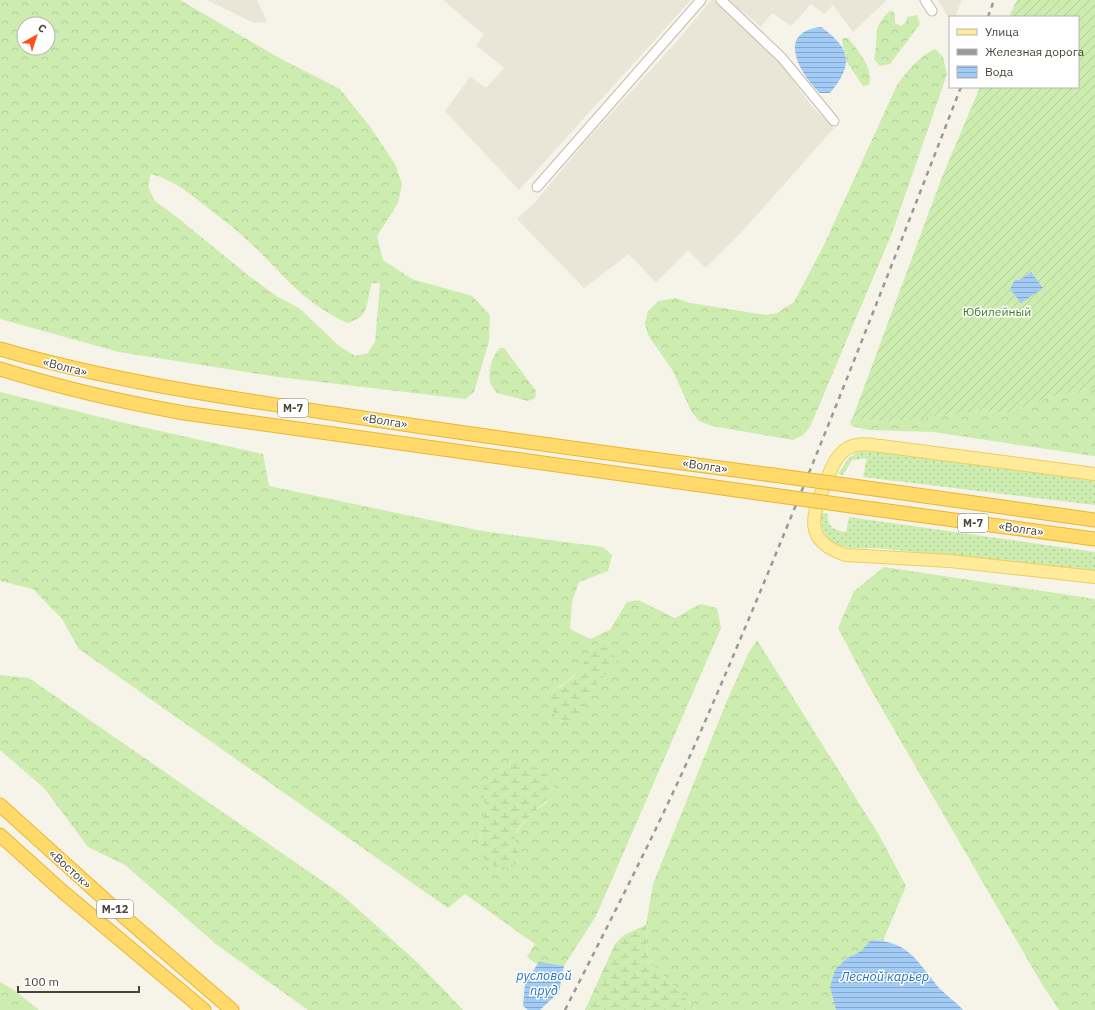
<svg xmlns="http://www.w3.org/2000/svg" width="1095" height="1010" font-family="'IBM Plex Sans',sans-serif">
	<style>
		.residential { fill: #eae6d7 }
		.grass { fill: url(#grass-dots) }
		.forest { fill: url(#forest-crowns); fill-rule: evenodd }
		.wetland { fill: url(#wetland-marsh) }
		.garden { fill: url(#garden-furrows) }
		.water { fill: url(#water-rules) }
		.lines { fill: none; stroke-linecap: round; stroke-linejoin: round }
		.minor-casing { stroke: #c2bcab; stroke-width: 11 }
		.major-casing { stroke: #eecf5f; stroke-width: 14 }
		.highway-casing { stroke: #eab62f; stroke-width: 15 }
		.minor { stroke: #fff; stroke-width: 9 }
		.major { stroke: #ffeb99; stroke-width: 12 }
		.highway { stroke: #ffda6b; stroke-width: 13 }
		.rail { stroke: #999; stroke-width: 2.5; stroke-dasharray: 5 5; stroke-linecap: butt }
		.highway-bridge-casing { stroke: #eab62f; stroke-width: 15; stroke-linecap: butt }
		.highway-bridge { stroke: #ffda6b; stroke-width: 13 }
		.labels { text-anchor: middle; stroke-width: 3; stroke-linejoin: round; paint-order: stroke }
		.shield { fill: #fff; stroke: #807c73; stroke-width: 1 }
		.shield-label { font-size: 11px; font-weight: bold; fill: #4a4437 }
		.park-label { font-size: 12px; fill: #3f8224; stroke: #fff }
		.street-label { font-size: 12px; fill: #4a4437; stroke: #fff }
		.water-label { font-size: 13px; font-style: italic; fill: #2672c1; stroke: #fff }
	</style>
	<defs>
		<pattern id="grass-dots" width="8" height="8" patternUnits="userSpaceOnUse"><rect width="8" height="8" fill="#ccedaf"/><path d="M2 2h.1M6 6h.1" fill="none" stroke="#b1cc97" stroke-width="1.8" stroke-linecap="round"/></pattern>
		<pattern id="forest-crowns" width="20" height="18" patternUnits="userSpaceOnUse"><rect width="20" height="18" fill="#ccedaf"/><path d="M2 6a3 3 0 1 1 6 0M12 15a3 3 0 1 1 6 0" fill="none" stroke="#b1cc97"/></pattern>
		<pattern id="wetland-marsh" width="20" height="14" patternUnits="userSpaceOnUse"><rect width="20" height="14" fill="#ccedaf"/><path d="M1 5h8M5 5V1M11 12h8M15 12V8" fill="none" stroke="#b1cc97"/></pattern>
		<pattern id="garden-furrows" width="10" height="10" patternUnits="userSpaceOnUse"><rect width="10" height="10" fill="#ccedaf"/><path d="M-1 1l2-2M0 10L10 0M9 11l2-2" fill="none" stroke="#b1cc97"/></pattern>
		<pattern id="water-rules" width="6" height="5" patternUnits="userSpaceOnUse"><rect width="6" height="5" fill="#a2ccf6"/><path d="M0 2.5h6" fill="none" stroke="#86a7c8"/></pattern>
	</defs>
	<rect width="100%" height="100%" fill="#f6f3e9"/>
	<path class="residential" d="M 207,0 L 257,0 L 267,22 L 254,23 Z
		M 443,0 L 691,0 L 519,190 L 445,111 L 470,77 L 486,88 L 504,68 L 476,45 L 484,35 Z
		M 711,0 L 715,0 L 728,11 L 778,60 L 811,105 L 834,128 L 748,225 L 706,268 L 688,250 L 656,283 L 629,254 L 584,288 L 517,219 L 536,201 L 584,143 L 678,40 Z
		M 728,0 L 887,0 L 853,32 L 833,5 L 824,14 L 811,4 L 791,26 L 772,13 L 761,27 Z
		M 938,0 L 962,0 L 955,17 L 948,17 Z"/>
	<path class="grass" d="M 859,451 L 896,454 L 1095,480 L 1095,505 L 863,477 L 867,458 L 852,460 L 843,475 L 838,474 L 848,459 Z
		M 821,513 L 828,514 C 826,525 834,531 846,532 L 849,517 L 1095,552 L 1095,571 L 877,548 C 850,549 819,550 821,513 Z"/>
	<path class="forest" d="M 0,0 L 180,0 L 281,59 L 340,89 L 371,128 L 395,164 L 402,184 L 398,203 L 377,236 L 383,260 L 412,279 L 472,296 L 490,315 L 489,341 L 474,392 L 465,399 L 278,377 L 119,352 L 0,319 ZM 24,24 L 48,24 L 48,48 L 24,48 ZM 151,174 C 173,180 191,194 208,208 C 222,219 236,229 248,241 C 283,273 302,303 348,323 C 372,315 365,303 372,283 L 380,283 L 375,342 L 368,353 L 355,356 L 339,346 L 299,308 L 278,297 L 249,276 L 178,218 L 155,201 L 148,187 Z
		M 891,10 L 895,14 L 895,23 L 901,26 L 906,22 L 907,17 L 917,15 L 920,24 L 890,64 L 880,66 L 874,59 C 880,35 870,28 891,10 Z
		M 843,38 L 848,38 C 858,51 874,68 869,85 L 863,86 L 846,61 C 847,53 841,47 843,38 Z
		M 935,49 L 943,57 L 947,74 L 892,233 L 810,427 L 803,435 L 793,440 L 712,426 L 699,421 L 691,411 L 673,371 L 648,335 L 645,323 L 648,311 L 659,301 L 676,298 L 690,303 L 766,315 L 777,313 L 794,302 L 823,247 L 897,85 C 908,70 918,57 935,49 Z
		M 500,348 L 504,348 L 536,391 L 535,398 L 528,401 L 497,393 C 495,390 491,386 490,382 C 488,371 492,355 500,348 Z
		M 1095,389 L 1095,456 L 1093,456 L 933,432 L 868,430 L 852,426 L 850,421 L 853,417 L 885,422 L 981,411 L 1007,413 L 1054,396 Z
		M 0,392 L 120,422 L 263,454 L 269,486 L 482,531 L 603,547 L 612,555 L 608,571 L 579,582 L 572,602 L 570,629 L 590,639 L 610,630 L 627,602 L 638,600 L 675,618 L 700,604 L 717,608 L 721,628 L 596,916 L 556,978 L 527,957 L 535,944 L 465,894 L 448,908 L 79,649 L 62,619 L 33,589 L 0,581 ZM 592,652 L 597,682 L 587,695 L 584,702 L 563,722 L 558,719 L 550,704 L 553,690 C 571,682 581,667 592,652 ZM 548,801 L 530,815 L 515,834 L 514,848 L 479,844 L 485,805 Z
		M 884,567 L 1095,599 L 1095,1010 L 1059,1010 L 1043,986 L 867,683 L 838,628 L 854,591 Z
		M 757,640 L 879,835 L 906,886 L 883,941 L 871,940 L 861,951 L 846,959 L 830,987 L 836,1010 L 696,1010 L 648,959 L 646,925 L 653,884 L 726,703 L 748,654 Z
		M 0,675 L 29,678 L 341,894 L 417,962 L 463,1010 L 308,1010 L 217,945 L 125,865 L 88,847 L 44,788 L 0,750 Z
		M 0,982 L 14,990 L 39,1010 L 0,1010 Z"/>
	<path class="wetland" d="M 604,646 L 614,655 L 617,661 L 587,695 L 580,715 L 574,720 L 563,722 L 558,719 L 549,704 L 553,690 L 562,686 L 573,677 L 592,652 Z
		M 513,761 L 535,768 L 551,777 L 555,791 C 547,802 517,825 515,835 C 514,839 515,844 514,848 L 521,853 L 519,861 L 511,868 L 494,866 L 483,858 L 479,844 L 485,805 L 483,792 L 487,779 L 499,768 Z
		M 646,925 L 648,959 L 696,1010 L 585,1010 L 615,944 L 624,935 Z"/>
	<path class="garden" d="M 1017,0 L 1095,0 L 1095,389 L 1054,396 L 1007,413 L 981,411 L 885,422 L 853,417 L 942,177 L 980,87 L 1078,87 L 1078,17 L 1009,17 Z"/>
	<path class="water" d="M 821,27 C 851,48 854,65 830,93 L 820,93 C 800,74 775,32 821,27 Z
		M 1031,272 L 1043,288 L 1021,303 L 1010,289 L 1015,280 L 1020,280 Z
		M 871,940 C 911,942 916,961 940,989 C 947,996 956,1002 963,1010 L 836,1010 L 830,987 L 835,970 L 846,959 L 861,951 Z
		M 539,962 L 564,966 L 559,992 L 540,1010 L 528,1010 L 523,1006 L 525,983 Z"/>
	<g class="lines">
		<g class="minor-casing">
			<path id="minor" d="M 721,0 L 782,58 L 834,121
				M 925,0 L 932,11
				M 537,187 L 701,0"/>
		</g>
		<g class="major-casing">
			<path id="major" d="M 1095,474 L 881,446 C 870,445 858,442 848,448 C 836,455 831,469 826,481 C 812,515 802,541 846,555 L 950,561 L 1095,577"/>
		</g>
		<g class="highway-casing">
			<path id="highway" d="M 0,349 C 110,381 223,397 336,414 C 481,436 627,456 773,475
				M 0,369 C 61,388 122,402 184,413 L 765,494
				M 860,487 L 1095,520
				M 851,506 L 1095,539
				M 0,805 L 123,916 L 232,1010
				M 0,835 L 62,891 L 204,1010"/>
		</g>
		<use href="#minor" class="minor"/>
		<use href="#major" class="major"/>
		<use href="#highway" class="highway"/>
		<path class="rail" d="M 988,17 L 994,0
			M 565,1010 C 613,915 662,821 704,724 C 795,514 878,301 961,87"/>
		<g class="highway-bridge-casing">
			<path id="highway-bridge" d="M 773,475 L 860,487
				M 765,494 L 851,506"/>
		</g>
		<use href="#highway-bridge" class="highway-bridge"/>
	</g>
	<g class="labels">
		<g class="shield">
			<rect x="278" y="399" width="30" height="18" rx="3"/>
			<rect x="958" y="514" width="30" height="18" rx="3"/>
			<rect x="97" y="900" width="36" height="18" rx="3"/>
		</g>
		<g class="shield-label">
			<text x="293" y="412">М-7</text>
			<text x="973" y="527">М-7</text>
			<text x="115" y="913">М-12</text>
		</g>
		<g class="park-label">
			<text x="997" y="316">Юбилейный</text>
		</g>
		<g class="street-label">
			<text transform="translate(65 367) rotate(14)" y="4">«Волга»</text>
			<text transform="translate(385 421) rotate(9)" y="4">«Волга»</text>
			<text transform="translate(705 466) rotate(8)" y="4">«Волга»</text>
			<text transform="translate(1021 529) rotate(8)" y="4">«Волга»</text>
			<text transform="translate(70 869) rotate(42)" y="4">«Восток»</text>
		</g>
		<g class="water-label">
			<text x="544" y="980">русловой<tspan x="544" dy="15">пруд</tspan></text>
			<text x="885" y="981">Лесной карьер</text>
		</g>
	</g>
	<rect x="949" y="16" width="130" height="72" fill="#ffffff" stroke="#b7b4af"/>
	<rect x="957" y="29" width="20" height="6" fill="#ffeb99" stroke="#b7b4af"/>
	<text x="985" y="36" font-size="12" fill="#4a4437">Улица</text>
	<rect x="957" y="49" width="20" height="6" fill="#999999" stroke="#b7b4af"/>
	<text x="985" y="56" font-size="12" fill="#4a4437">Железная дорога</text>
	<rect x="957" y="66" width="20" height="12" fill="url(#water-rules)" stroke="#b7b4af"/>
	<text x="985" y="76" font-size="12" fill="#4a4437">Вода</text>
	<g transform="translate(36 36) rotate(39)"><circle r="19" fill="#ffffff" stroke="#b7b4af"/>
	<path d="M0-3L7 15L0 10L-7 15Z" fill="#ff4e17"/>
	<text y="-6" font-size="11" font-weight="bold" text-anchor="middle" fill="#4a4437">С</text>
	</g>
	<path d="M18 986v6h121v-6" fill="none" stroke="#4a4437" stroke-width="2"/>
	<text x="24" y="986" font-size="12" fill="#4a4437" stroke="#ffffff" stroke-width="3" paint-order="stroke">100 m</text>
</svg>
